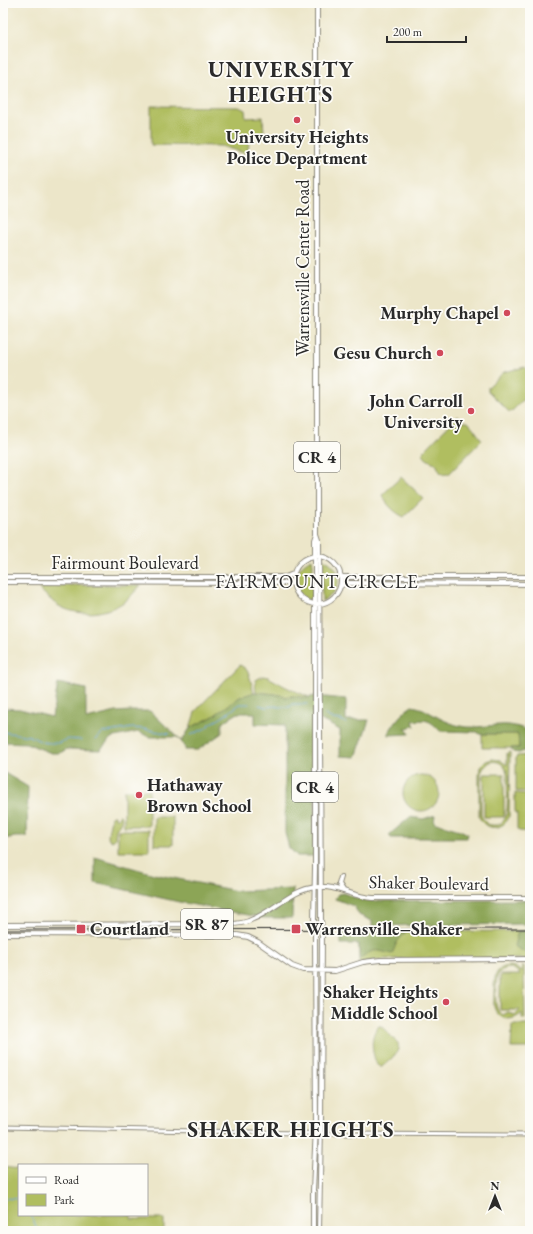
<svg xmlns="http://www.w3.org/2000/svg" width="533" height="1234" font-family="'EB Garamond',serif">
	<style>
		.green { fill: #b0be60; stroke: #6e7446; fill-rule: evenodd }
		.forest { fill: #8ca556; stroke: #5c6840 }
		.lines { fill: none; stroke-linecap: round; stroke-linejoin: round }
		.stream { stroke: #67a3d8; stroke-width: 1 }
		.minor-casing { stroke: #8c887a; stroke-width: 5 }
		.major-casing { stroke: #8c887a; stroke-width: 6 }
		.minor { stroke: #fff; stroke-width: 3 }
		.major { stroke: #fff; stroke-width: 4 }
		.tram { stroke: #2b2b2b; stroke-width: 1 }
		.major-bridge-casing { stroke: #8c887a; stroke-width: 6; stroke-linecap: butt }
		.major-bridge { stroke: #fff; stroke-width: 4 }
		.poi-dot { fill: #d1495b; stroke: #fdfcf7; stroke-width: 1.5 }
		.labels { text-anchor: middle; stroke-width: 3.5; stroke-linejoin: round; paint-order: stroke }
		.shield { fill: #fdfcf7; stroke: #6a6a68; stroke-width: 1 }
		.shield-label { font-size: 17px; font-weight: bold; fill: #2b2b2b }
		.poi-label { font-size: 18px; font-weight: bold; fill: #2b2b2b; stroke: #fdfcf7; text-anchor: end }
		.street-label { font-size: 18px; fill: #2b2b2b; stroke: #fdfcf7 }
		.neighbourhood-label { font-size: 19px; letter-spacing: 1px; fill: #2b2b2b; stroke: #fdfcf7 }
		.district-label { font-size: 22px; font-weight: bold; letter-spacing: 1px; fill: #2b2b2b; stroke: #fdfcf7 }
	</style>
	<rect width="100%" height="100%" fill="#fdfcf7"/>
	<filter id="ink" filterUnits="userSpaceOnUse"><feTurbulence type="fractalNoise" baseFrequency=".025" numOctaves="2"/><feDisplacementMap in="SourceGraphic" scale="8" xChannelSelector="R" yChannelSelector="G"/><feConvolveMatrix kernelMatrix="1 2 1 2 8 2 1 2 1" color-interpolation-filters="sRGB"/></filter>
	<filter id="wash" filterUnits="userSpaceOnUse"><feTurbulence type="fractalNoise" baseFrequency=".012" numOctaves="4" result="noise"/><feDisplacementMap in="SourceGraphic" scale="16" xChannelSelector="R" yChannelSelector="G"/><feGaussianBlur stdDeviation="0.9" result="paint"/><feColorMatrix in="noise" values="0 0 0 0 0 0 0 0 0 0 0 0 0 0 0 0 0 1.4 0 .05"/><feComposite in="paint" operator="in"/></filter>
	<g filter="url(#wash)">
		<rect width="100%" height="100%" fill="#ece6c9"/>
		<path class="green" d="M 151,106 L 239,107 L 245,110 L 246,118 L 263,117 L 264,134 L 251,133 L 247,154 L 221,146 L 151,145 Z
			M 525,367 L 530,373 L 530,383 L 527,396 L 511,412 L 509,412 L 488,391 L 488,387 L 504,372 Z
			M 458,416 L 464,422 L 468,422 C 474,428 477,434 482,440 L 449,474 C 446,474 445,475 442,474 C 439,472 438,466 435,463 C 431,461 426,460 424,456 C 423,453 423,452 425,450 Z
			M 401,477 L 423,498 L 404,517 C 395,513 387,505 382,495 Z
			M 312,559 L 313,564 L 312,601 C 289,595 291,567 312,559 Z
			M 323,559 C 345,568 343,592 322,601 L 321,560 Z
			M 41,585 L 141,585 C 137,589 133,594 129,598 C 111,614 80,618 59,606 C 52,602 46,595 40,590 L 39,587 Z
			M 240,665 L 246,669 L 249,674 L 254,693 L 240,697 L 212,717 L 190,728 L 195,712 L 202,704 Z
			M 263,676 L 268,677 L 286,687 L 309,697 L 306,698 L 293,696 L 287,697 L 275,694 L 256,692 L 255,684 L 256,680 Z
			M 482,734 L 519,734 L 519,748 L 482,748 Z
			M 510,752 L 509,817 C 503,831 485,831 479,817 L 479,773 L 480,767 L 486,761 L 492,759 L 500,760 L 507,765 L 507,753 ZM 490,762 C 498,760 505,764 507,773 C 507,783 509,810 505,818 C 503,823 498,826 492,825 C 486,825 483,820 481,815 L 481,773 L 484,767 Z
			M 530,755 L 530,792 L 516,791 L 516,757 L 517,756 Z
			M 484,774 L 504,774 L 504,817 L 484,817 Z
			M403 793a18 18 0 1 1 36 0a18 18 0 1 1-36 0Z
			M 124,790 L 149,790 L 149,826 L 124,826 Z
			M 515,793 L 530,794 L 530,832 L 519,831 L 517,829 L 517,813 L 515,813 Z
			M 112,815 L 115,815 L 115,818 L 118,818 L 119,815 L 120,815 L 122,819 L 116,830 L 115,839 L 112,841 C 111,840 110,840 109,839 C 106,836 111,820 112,815 Z
			M 154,817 L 173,817 L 173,845 L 154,845 Z
			M 118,830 L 149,830 L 149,851 L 118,851 Z
			M 530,931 L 530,959 L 384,959 L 359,963 L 359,932 Z
			M 510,966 L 515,967 L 521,972 L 522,966 L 524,966 L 525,1019 L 522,1019 L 522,1013 C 513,1022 498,1021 494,1007 C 493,1002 494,997 494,992 C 494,979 494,967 510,966 ZM 511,968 L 517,971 L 520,975 L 500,975 L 500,1010 L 520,1010 L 515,1015 L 508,1012 L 503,1015 C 500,1013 498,1011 497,1008 C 495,1001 495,978 499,973 C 503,969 507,968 511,968 Z
			M 512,1025 L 530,1025 L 530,1048 L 511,1048 Z
			M 379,1026 L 381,1026 L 398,1043 C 401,1053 389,1060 382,1067 L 381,1067 L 377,1065 C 372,1054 369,1035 379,1026 Z
			M 3,1167 L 19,1169 L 19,1215 L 131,1215 L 131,1219 L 164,1219 L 164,1231 L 3,1231 Z"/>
		<path class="forest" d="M 58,683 L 86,689 L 86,719 L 116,712 L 131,711 L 150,711 L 182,741 L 190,728 L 212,717 L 240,697 L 255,692 L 275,694 L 287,697 L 293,696 L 306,698 L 315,696 L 346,699 L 346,720 L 369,720 L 356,757 L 340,756 L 340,730 L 315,717 L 315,856 L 297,856 L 289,848 L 285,833 L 285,725 L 255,724 L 255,713 L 238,713 L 222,723 L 222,733 L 198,750 L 185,750 L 185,747 L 178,737 L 150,737 L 138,732 L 111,738 L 100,750 L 67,749 L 60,753 L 51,753 L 26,743 L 3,742 L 3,708 L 20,709 L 52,717 Z
			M 412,706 C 417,707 422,708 427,711 C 439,718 451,725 466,727 C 478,728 489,725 500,725 C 511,724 520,727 530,731 L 530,749 L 519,753 L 513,752 L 511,748 L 519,748 L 518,734 L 479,734 L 478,732 L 440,731 C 430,720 427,719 413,721 L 415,727 L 412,726 L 405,729 L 409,731 L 409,734 L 389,735 L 389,732 C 395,722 401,713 412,706 Z
			M 3,772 L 28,787 L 27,837 L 15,837 L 3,839 Z
			M 435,815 L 434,822 L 436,823 L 460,830 L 468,834 L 467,838 L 391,838 L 389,835 L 410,817 L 423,819 Z
			M 95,857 L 154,874 L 237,891 L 293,889 L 292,918 L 264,918 L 179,902 L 95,883 Z
			M 343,893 L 359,899 L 371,901 L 530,900 L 530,924 L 372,926 L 372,921 L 359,915 L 354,906 C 347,904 342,901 335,899 L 338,894 Z
			M 518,931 L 530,931 L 530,955 L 514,946 Z
			M 341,932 L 406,932 L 397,942 L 392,954 C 375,950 375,948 359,959 L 359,944 L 341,944 Z"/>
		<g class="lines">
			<path class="stream" d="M 259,705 L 266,707 L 274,706 L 279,707 L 290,707 L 292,704 L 307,704
				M 325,715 L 333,719 L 341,720 L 346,723
				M 3,732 L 30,736 L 42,742 L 50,743 L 58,743 L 69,739 L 81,740
				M 191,735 L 206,728 L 210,724 L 221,718 L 240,704 L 249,704
				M 96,740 L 102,733 L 132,728 L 144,729 L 170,734
				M 3,1198 L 19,1199
				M 31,1215 L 38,1231"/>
		</g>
	</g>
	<g filter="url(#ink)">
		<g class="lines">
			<g class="minor-casing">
				<path id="minor" d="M 3,1127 L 345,1134 L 530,1135"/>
			</g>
			<g class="major-casing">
				<path id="major" d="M 317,534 L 319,540 L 321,920
					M293 580a24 24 0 1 1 48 0a24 24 0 1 1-48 0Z
					M 3,577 L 286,577 L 293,574
					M 341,577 L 530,577
					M 3,582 L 293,583
					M 340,587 L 343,584 L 347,583 L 530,584
					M 341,877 L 339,884 L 343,890
					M 314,920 L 315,868 L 315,540 L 317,534 L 317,3
					M 3,925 L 229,924 C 237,924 246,923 253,919 C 275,910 291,890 316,887 C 336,885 353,897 373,898 L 530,898
					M 3,934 L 237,935 L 248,937 L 258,942 L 292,966 L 303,970 L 335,971 L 363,962 L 380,960 L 530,959
					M 313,1231 L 313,1190 L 316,1127 L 315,935
					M 319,1231 L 321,1126 L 322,935"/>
			</g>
			<use href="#minor" class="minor"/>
			<use href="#major" class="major"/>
			<path class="tram" d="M 3,930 L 530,929"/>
			<g class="major-bridge-casing">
				<path id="major-bridge" d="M 314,920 L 315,935
					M 321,920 L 322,935"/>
			</g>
			<use href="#major-bridge" class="major-bridge"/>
		</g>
	</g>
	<g class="poi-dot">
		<circle cx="297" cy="120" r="4"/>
		<circle cx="507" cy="313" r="4"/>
		<circle cx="440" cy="353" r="4"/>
		<circle cx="471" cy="411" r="4"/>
		<circle cx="139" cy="795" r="4"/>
		<rect x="76" y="924" width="10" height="10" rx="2"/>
		<rect x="291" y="924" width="10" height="10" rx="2"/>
		<circle cx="446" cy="1002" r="4"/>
	</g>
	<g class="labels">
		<g class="shield">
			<rect x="294" y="442" width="46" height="30" rx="3"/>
			<rect x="292" y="772" width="46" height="30" rx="3"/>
			<rect x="181" y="909" width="52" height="30" rx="3"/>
		</g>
		<g class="shield-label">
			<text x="317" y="463">CR 4</text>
			<text x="315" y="793">CR 4</text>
			<text x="207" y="930">SR 87</text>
		</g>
		<g class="poi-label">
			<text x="297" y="143" text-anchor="middle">University Heights<tspan x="297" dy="21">Police Department</tspan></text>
			<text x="499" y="319">Murphy Chapel</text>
			<text x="432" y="359">Gesu Church</text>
			<text x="463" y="407">John Carroll<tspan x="463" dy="21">University</tspan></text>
			<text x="147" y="791" text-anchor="start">Hathaway<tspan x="147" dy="21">Brown School</tspan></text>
			<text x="90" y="935" text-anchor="start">Courtland</text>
			<text x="305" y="935" text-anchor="start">Warrensville–Shaker</text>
			<text x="438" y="998">Shaker Heights<tspan x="438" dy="21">Middle School</tspan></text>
		</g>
		<g class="street-label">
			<text transform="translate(303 268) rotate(-90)" y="6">Warrensville Center Road</text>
			<text x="125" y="569">Fairmount Boulevard</text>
			<text transform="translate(429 883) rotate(1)" y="6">Shaker Boulevard</text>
		</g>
		<g class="neighbourhood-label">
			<text x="317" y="588">FAIRMOUNT CIRCLE</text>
		</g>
		<g class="district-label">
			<text x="281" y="77">UNIVERSITY<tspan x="281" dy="25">HEIGHTS</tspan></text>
			<text x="291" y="1137">SHAKER HEIGHTS</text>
		</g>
	</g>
	<rect width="533" height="1234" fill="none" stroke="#fdfcf7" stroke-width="16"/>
	<rect x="18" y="1164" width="130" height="52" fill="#fdfcf7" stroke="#a9a8a5"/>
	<rect x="26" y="1177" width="20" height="6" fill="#ffffff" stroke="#a9a8a5"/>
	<text x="54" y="1184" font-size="12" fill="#2b2b2b">Road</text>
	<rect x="26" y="1194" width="20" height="12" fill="#b0be60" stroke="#a9a8a5"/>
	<text x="54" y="1204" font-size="12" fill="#2b2b2b">Park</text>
	<g transform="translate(495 1196)" stroke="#fdfcf7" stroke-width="3" paint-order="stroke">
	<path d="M0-3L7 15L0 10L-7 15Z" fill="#2b2b2b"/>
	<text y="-6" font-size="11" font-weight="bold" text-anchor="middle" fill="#2b2b2b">N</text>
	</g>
	<path d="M387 36v6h79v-6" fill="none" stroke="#2b2b2b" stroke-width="2"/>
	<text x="393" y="36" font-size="12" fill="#2b2b2b" stroke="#fdfcf7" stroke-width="3" paint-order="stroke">200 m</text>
</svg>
